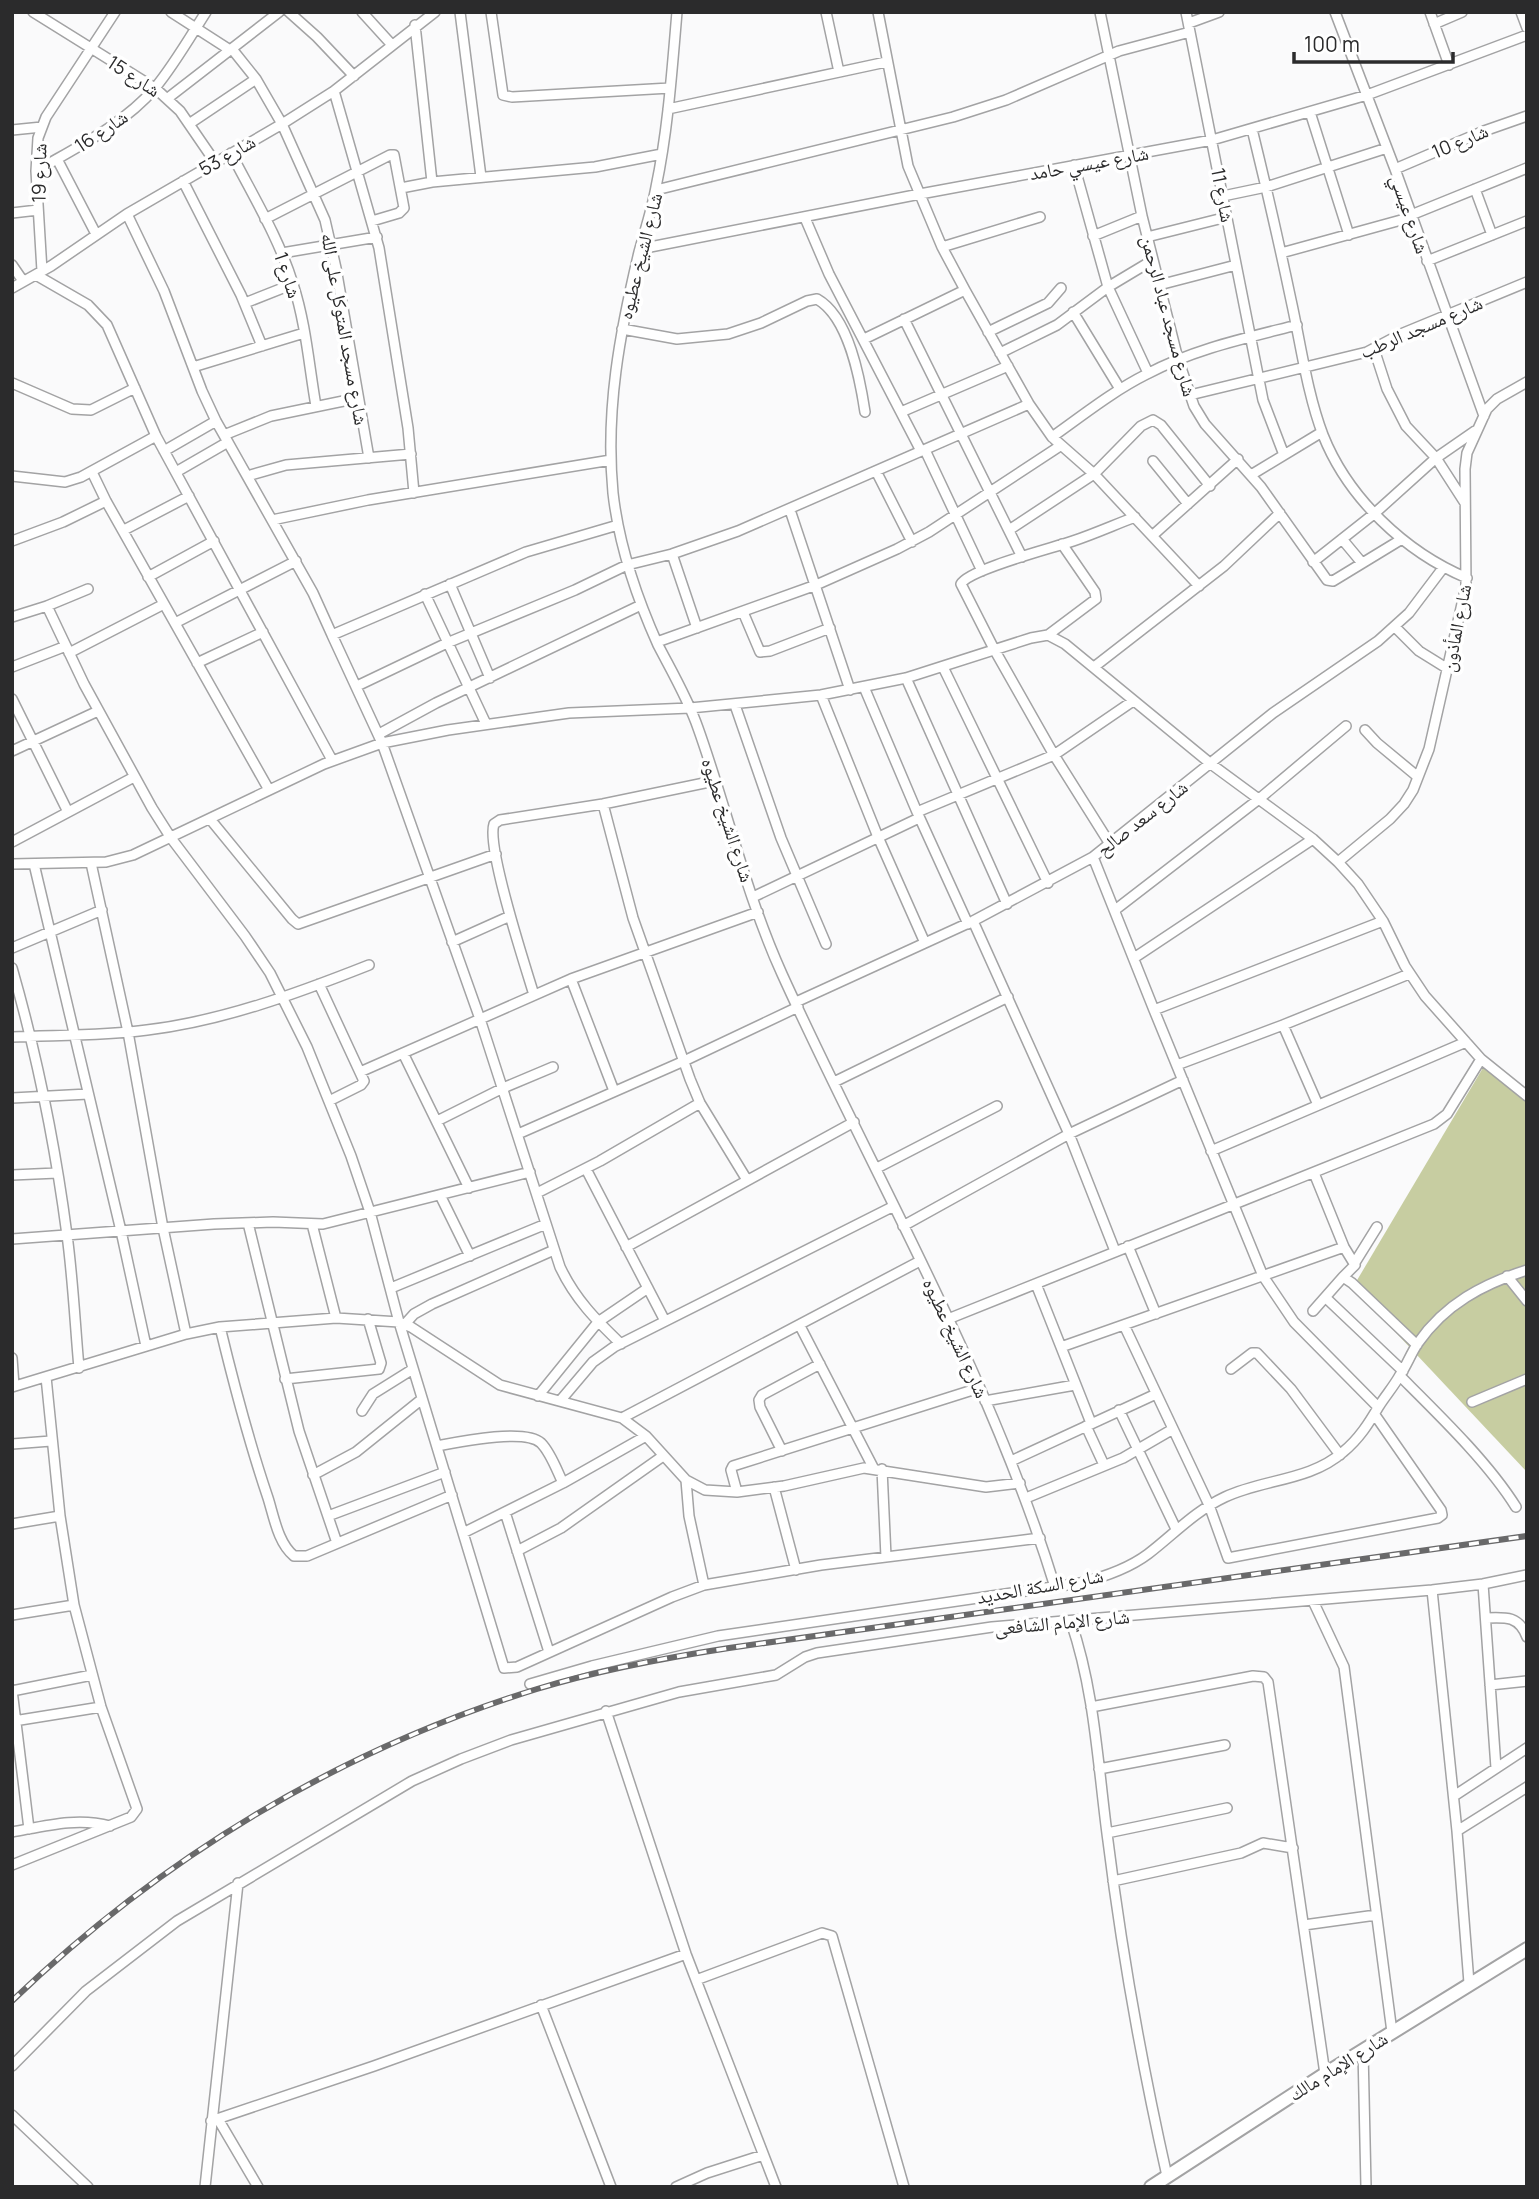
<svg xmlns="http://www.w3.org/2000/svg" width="1539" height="2199" font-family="Manrope,'Noto Naskh Arabic',sans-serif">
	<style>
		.green { fill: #c7cda1 }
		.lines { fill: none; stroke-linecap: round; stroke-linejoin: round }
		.minor-casing { stroke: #a3a3a4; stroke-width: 12 }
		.tertiary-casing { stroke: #a3a3a4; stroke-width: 16 }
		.minor { stroke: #fff; stroke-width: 9 }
		.tertiary { stroke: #fff; stroke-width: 12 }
		.rail-casing { stroke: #69696a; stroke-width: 6 }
		.rail { stroke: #fff; stroke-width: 3.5; stroke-dasharray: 10; stroke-linecap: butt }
		.labels { text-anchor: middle; stroke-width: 7; stroke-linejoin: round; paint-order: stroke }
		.street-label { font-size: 19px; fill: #2b2b2c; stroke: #fff }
	</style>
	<rect width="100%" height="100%" fill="#fafafb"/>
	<path class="green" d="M 1487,1061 L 1527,1097 L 1527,1472 L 1353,1287 Z"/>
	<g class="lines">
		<g class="minor-casing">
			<path id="minor" d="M 33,12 L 155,88 L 180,111 L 215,162
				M 171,12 L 230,50
				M 289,12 L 317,37 L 354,76
				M 362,12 L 392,45
				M 460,12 L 481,177
				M 491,12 L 503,95 L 512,97 L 670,88
				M 677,12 C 672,70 668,130 656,187 C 652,209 645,230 639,252 C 620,332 605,410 613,493 C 619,546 636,596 658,645 C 672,672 688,699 698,728 C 727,809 746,895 782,974 C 874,1177 989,1372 1055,1587
				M 826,12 L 839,72
				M 878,12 L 908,166 L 942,247 L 965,290 L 1029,404 L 1052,437 L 1094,474 L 1199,586
				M 1100,12 L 1142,216 L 1178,359 L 1194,406 L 1205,424 L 1261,487 L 1327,580 L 1333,581 L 1402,539
				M 1186,12 L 1263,400 L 1284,455
				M 1335,12 L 1395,169 L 1484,416
				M 1430,12 L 1449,65
				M 1521,12 L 1527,28
				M 1189,23 L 1219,12
				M 1434,24 L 1462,12
				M 415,25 L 432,182
				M 232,49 L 256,79 L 282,124 L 325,220 L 336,268 L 369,458
				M 334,91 L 379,248 L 408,428 L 414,493
				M 168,98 L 279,12
				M 668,109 L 886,62
				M 1310,112 L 1349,235
				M 189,124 L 256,79
				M 1252,129 C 1266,186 1279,243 1291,300 C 1301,345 1307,393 1323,435 C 1348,498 1405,552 1467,578
				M 12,130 L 42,127
				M 231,153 C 253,196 279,238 293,284 C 306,324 309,366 316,406
				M 57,159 L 96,234
				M 1074,165 L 1108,287 L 1148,373
				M 1395,169 L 1484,131 L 1527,116
				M 36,171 C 77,147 123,125 155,88 C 174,65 190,37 206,12
				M 183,181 L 241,295 L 262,346
				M 401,188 L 432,182 L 595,167 L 662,154
				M 1475,189 L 1492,235
				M 656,190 L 953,117 L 1006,100 L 1119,51 L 1190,32
				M 1223,196 L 1266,187 L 1387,148
				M 12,213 L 38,210
				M 127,214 L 164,291 L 202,391 L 216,421 L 313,593 L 332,635
				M 1411,215 L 1527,168
				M 805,218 L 829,274 L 921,451
				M 265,219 L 390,155 L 394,155 L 404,208 L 399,213 L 372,221
				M 1093,236 L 1142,216
				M 1147,237 L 1227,217
				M 942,247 L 1040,217
				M 640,249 L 920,194 L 1212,140 L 1367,95 L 1527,35
				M 282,253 L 377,237
				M 1281,253 L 1412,217
				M 1427,261 L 1527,221
				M 12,265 L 23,281
				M 42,271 L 36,171 L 38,138 L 46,117 L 115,12
				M 36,275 L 88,305 L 107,325 L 156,436 L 332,760
				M 1159,285 L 1236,265
				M 12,288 L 51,266 L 127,214 L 282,124 L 334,91 L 435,12
				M 245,303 L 293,284
				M 1073,312 L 1120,389
				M 904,319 L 1022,557
				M 622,329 L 677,339 L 728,334 L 761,323 L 807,301 L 817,299 C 849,317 860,379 865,412
				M 988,332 L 1048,303 L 1061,288
				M 864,339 L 965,290
				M 1374,349 L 1387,389 L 1406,426 L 1436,458 L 1465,503
				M 1000,353 L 1057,325 L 1108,287 L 1153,260
				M 193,367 L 304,333
				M 12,383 L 72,409 L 91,410 L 135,388
				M 1190,395 L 1367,352 L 1401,334 L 1527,282
				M 901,412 L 1008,366
				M 224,435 L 271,416 L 358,398
				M 1052,437 C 1083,415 1113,391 1147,374 C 1194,349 1246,338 1297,325
				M 925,450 L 982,571
				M 164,451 L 216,421
				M 1153,461 L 1188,504
				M 876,471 L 912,542
				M 92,472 L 106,501 L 269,790
				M 176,472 L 228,442
				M 1251,475 L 1322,432
				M 12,476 L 65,482 L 81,477 L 156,436
				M 247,476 L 286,465 L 411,454
				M 790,510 L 850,690
				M 272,520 L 368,500 L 611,460
				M 618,525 L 526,552 L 332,635 L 382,743 L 480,1019 L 560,1267 C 575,1299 596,1320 621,1344
				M 124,530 L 189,496
				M 1009,530 L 1094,474 L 1141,426 L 1153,420 L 1161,425 L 1210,486
				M 1152,536 L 1238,459
				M 1342,539 L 1362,563
				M 12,541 L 63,522 L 106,501
				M 672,554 L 697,628
				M 1313,562 L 1375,513 L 1436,458 L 1475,431
				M 148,577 L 214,541
				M 450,584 L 490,678
				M 425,594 L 486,724
				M 47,606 L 84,684 L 152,808 L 171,838 L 245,936 L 270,973 L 307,1047 L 351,1156 L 370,1212 L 399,1322 L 504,1668 L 517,1667 L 672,1597 L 704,1585 L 821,1565 L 1040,1538
				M 743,612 L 760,652 L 770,651 L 830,628
				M 12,617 L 47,606 L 88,589
				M 175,623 L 296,561
				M 1395,627 L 1419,651 L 1448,669
				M 1048,635 L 1096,599 L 1095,592 L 1062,544
				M 657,642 L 816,585 L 897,549 L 929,532 L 1060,446
				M 69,653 L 164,604
				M 197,663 L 263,632
				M 12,667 L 66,646
				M 943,667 L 1048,883
				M 1094,667 L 1224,566 L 1280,513
				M 906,678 L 1007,904
				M 357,686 L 447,643 L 575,590 L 627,565 L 672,554 L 738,531 L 1029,404
				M 864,687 L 917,812 L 968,924
				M 821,695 L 878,837 L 925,943
				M 12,699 L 68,812
				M 735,705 L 781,838 L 826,944
				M 1365,730 L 1377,743 L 1418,777
				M 379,734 L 436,703 L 641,605
				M 12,751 L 98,711
				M 603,804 L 633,918 L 690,1079 L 700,1103 L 747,1180
				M 917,812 L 1054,755 L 1133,701
				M 210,819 L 292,919 L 298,924 L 496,854
				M 12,842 L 134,777
				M 1110,844 L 1054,755 L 994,649 L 961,584 C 969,569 1053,548 1073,541 C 1094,534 1114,525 1135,517
				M 1093,857 L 1154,1010
				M 1338,862 L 1390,819 L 1404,804 L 1413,790 L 1429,749 L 1466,586 L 1465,469 L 1467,453 L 1487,409 L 1497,399 L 1527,382
				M 91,863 L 128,1032 L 163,1228 L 186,1334
				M 12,864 L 106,862 L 133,855 L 324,764 L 382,743 L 448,730 L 569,713 L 690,708 L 821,695 L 906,678 L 1031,638 L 1048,635 L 1065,644 L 1211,764 L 1313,839 L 1338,862 L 1358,884 L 1383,921 L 1405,966 L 1425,996 L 1481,1059 L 1527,1096
				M 34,864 L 121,1231 L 146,1346
				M 753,897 L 919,818
				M 1115,910 L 1259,799 L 1346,726
				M 973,921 L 1069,1134 L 1115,1251
				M 452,942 L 510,916
				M 12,948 L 102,910
				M 1134,958 L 1313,839
				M 12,968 C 37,1055 55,1144 67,1235 C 73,1279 75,1324 79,1368
				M 571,979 L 614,1091
				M 319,984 L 364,1081 L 361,1085 L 329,1101
				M 534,995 C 525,965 486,847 494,824 L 500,820 L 603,804 L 714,781
				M 796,1002 L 973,921 L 1093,857 L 1273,713 L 1378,641 L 1409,613 L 1443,568
				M 1283,1025 L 1318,1105
				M 12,1037 C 57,1035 103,1036 147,1030 C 223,1021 298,993 369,965
				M 403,1053 L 469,1188
				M 1177,1065 L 1283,1025 L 1409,974
				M 360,1072 L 571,979 L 758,912
				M 834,1082 L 1008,997
				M 12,1098 L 88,1094
				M 437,1121 L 503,1088 L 553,1067
				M 518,1134 L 684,1061 L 798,1007
				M 1211,1151 L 1466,1042
				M 877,1168 L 997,1106
				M 586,1169 L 665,1321
				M 1314,1173 L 1344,1247 L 1355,1265 L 1343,1277 L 1352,1283 L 1417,1345
				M 12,1175 L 57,1173
				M 537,1193 L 600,1161 L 700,1103
				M 440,1195 L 470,1256
				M 248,1223 L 299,1431 L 337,1543
				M 312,1224 L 336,1318
				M 903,1226 L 1069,1134 L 1183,1080
				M 12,1239 L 214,1224 L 273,1222 L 323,1224 L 530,1172
				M 1128,1246 L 1156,1314
				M 626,1247 L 854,1122
				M 1354,1264 L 1377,1227
				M 1507,1276 L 1527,1301
				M 1036,1284 L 1061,1347
				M 391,1288 L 546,1224
				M 1326,1298 L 1403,1371
				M 1313,1311 L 1343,1277
				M 948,1319 L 1434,1124 L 1447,1114 L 1481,1059
				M 405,1324 L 414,1314 L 432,1304 L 554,1250
				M 1124,1325 L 1209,1505 L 1228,1558 L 1438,1518 L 1442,1515 L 1441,1510 L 1375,1415
				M 800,1326 L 874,1469
				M 220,1327 C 234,1385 249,1442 268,1498 C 274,1517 278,1543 294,1556 L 307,1556 L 452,1495
				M 12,1358 L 14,1386
				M 1231,1369 L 1252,1353 L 1257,1353 L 1291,1389 L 1340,1455
				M 1400,1376 C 1438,1414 1488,1462 1516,1507
				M 285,1379 L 379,1369 L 381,1363 L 368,1319
				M 12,1387 L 186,1334 L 220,1327 L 336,1318 L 399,1322 L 411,1327 L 500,1385 L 622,1418 L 646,1436 L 686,1480 L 705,1490 L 737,1492 L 784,1486 L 864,1468 L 986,1487 L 1020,1483
				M 538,1396 L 598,1322 L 648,1288
				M 560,1401 L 593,1362 L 614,1347 L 894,1206
				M 985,1401 L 1075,1385
				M 1472,1402 L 1527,1379
				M 1378,1407 L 1294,1322 L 1263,1276 L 1154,1010 L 1383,921
				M 1119,1410 L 1176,1529
				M 362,1411 L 373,1394 L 413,1369
				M 622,1418 L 920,1261
				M 1091,1423 L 1061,1347 L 1344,1247
				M 1086,1426 L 1104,1465
				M 12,1444 L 51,1441
				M 437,1446 C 458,1442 525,1428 541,1443 C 551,1453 557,1471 563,1483
				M 782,1451 L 760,1407 L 759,1400 L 762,1395 L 820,1364
				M 1011,1461 L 1156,1394
				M 882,1469 L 886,1557
				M 313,1475 L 356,1452 L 422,1399
				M 686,1480 L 689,1516 L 704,1585
				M 774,1487 L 796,1570
				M 737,1492 L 731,1470 L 733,1466 L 979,1388
				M 1026,1498 L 1123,1458 L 1173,1429
				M 505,1512 L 549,1652
				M 328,1516 L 445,1472
				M 12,1524 L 60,1516
				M 463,1533 L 563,1483 L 646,1436
				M 517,1551 L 561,1528 L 663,1456
				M 1483,1584 L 1496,1768
				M 1432,1590 L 1457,1831 L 1469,1983
				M 1313,1601 L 1344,1667 L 1392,2032
				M 12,1615 L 74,1605
				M 1486,1618 C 1506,1617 1519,1616 1527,1637
				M 1071,1622 C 1095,1692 1098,1768 1108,1841 C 1122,1954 1142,2065 1167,2176
				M 530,1684 L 592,1666 L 718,1636 L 1080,1583 C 1104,1577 1128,1569 1148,1554 C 1174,1534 1195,1511 1225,1497 C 1263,1479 1310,1481 1343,1452 C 1359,1439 1369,1423 1379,1406 C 1386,1395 1394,1386 1400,1375 C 1407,1365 1411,1353 1418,1343 C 1445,1304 1483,1284 1527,1270
				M 1490,1685 L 1527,1681
				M 12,1690 L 29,1829
				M 12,1691 L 92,1675
				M 1091,1707 L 1253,1676 L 1264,1677 L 1268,1682 L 1325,2074
				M 606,1711 L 686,1954 L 776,2187
				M 14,1721 L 101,1707
				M 1099,1769 L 1225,1745
				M 1454,1796 L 1527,1748
				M 1457,1831 L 1527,1787
				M 12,1832 C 45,1826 77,1817 110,1826
				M 1107,1833 L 1227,1808
				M 12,1865 L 131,1817 L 137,1809 L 101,1707 L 74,1605 L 60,1516 L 46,1377
				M 1113,1881 L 1241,1853 L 1263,1843 L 1293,1848
				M 1304,1925 L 1376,1915
				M 696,1980 L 822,1933 L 832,1936 L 904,2187
				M 541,2005 L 611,2187
				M 1363,2050 L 1366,2187
				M 12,2066 L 86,1991 L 177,1921 L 412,1781 L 461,1759 L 511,1740 L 679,1692 L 776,1675 L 805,1657 L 817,1653 L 992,1627 L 1432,1590 L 1483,1584 L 1527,1575
				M 12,2115 L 88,2187
				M 218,2119 L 258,2187
				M 211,2121 L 374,2066 L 686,1954
				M 205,2187 L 238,1883
				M 676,2187 L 707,2173 L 763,2155"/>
		</g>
		<g class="tertiary-casing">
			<path id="tertiary" d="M 1151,2187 L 1325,2074 L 1527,1949"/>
		</g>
		<use href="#minor" class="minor"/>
		<use href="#tertiary" class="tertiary"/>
		<g class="rail-casing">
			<path id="rail" d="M 12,2001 C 161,1858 339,1750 537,1689 C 599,1670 664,1658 729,1648 L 1527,1536"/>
		</g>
		<use href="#rail" class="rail"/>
	</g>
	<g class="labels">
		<g class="street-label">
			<text transform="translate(134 76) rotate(33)" y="7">شارع 15</text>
			<text transform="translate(101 131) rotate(-34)" y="7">شارع 16</text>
			<text transform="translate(1460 141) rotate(-23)" y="7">شارع 10</text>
			<text transform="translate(227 155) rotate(-30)" y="7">شارع 53</text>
			<text transform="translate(1089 163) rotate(-10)" y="7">شارع عيسي حامد</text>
			<text transform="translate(39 173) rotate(-89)" y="7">شارع 19</text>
			<text transform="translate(1223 195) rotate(79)" y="7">شارع 11</text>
			<text transform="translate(1410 214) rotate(71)" y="7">شارع عيسي</text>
			<text transform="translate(640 256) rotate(-76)" y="7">شارع الشيخ عطيوه</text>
			<text transform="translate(288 275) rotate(71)" y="7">شارع 1</text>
			<text transform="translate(1169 316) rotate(75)" y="7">شارع مسجد عباد الرحمن</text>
			<text transform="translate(1421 327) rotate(-23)" y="7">شارع مسجد الرطب</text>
			<text transform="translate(345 329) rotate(80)" y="7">شارع مسجد المتوكل على الله</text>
			<text transform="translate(1456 628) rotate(-79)" y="7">شارع المأذون</text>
			<text transform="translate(1142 818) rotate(-38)" y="7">شارع سعد صالح</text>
			<text transform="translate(728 820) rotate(72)" y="7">شارع الشيخ عطيوه</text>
			<text transform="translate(956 1338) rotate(65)" y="7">شارع الشيخ عطيوه</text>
			<text transform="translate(1040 1586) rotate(-10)" y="7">شارع السكة الحديد</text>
			<text transform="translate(1062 1622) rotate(-5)" y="7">شارع الإمام الشافعى</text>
			<text transform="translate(1338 2066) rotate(-32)" y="7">شارع الإمام مالك</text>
		</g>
	</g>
	<rect width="1539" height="2199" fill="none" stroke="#2b2b2c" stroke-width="28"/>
	<path d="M1294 52v10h159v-10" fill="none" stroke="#2b2b2c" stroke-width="3.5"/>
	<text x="1304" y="52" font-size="21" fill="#2b2b2c" stroke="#ffffff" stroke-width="5" paint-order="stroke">100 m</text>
</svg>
